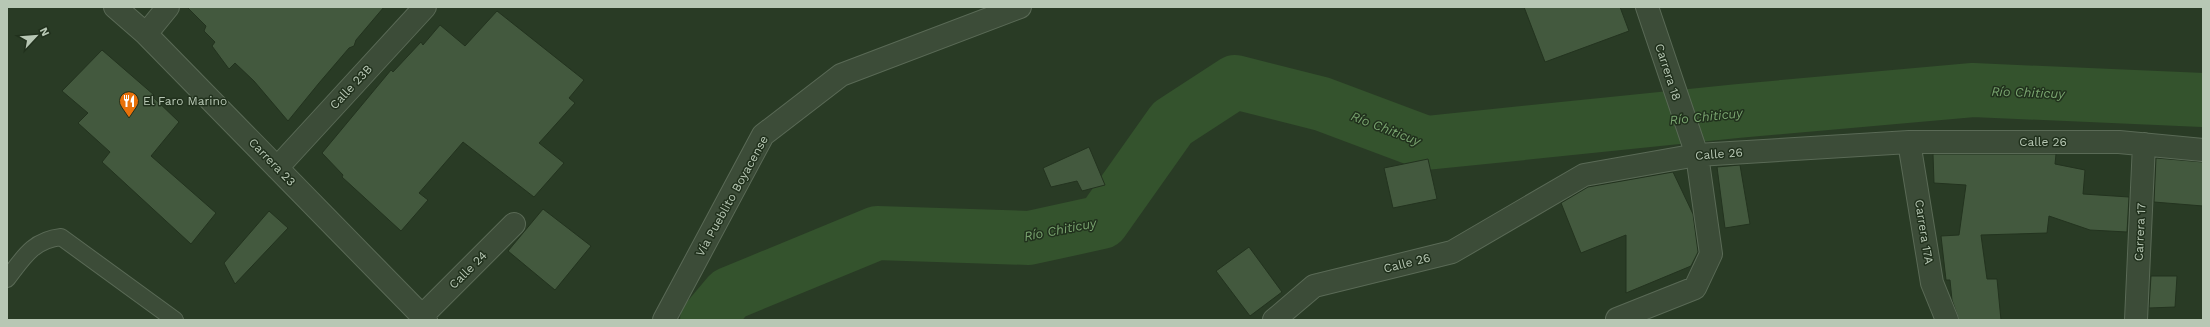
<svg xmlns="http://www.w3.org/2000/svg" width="2210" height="327" font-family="'Work Sans',sans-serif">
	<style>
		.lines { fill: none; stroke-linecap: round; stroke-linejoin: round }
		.river { stroke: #34532d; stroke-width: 54 }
		.building { fill: #43593e; stroke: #23331f }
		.service-casing { stroke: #5a6a56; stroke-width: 18 }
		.minor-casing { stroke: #5a6a56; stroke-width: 24 }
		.service { stroke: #3c4c38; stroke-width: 16 }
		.minor { stroke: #3c4c38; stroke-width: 22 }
		.labels { text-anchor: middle; stroke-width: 3; stroke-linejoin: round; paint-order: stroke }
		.street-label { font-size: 12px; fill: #b7c7b4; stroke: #21311d }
		.poi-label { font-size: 12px; fill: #b7c7b4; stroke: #21311d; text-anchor: start }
		.water-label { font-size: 13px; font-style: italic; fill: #79a46f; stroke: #21311d }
	</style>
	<rect width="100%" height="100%" fill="#293b25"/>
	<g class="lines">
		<path class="river" d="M 707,320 L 729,294 L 877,233 L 1029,238 L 1102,222 L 1172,123 L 1235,82 L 1322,104 L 1426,143 L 1738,111 L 1973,90 L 2203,100"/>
	</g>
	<path class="building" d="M 187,7 L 384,7 L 356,40 L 354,46 L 349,48 L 319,83 L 288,121 L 254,81 L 235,63 L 229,69 L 212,46 L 215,42 L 204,31 L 206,26 Z
		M 1524,7 L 1620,7 L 1629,31 L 1545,62 Z
		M 497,11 L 584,80 L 569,98 L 575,103 L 539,143 L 564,163 L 534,197 L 463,142 L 425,186 L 419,193 L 428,200 L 401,231 L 342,177 L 343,175 L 322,153 L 391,70 L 393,72 L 421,42 L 423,45 L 440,25 L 465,46 Z
		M 102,50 L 154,95 L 153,97 L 179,122 L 151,156 L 216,213 L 191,244 L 102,162 L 110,152 L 78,123 L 88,113 L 62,91 Z
		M 1089,147 L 1105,185 L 1082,191 L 1077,181 L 1051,187 L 1043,168 Z
		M 1933,154 L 2056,154 L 2055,164 L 2085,170 L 2083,194 L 2129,197 L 2127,232 L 2090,230 L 2049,216 L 2047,233 L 1981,235 L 1987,279 L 1997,279 L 2001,320 L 1959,320 L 1952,300 L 1950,280 L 1946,280 L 1941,236 L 1959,235 L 1966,185 L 1934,183 Z
		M 2156,158 L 2203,162 L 2203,206 L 2154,202 Z
		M 1428,159 L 1437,199 L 1393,208 L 1384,168 Z
		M 1740,165 L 1750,224 L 1725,228 L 1717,167 Z
		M 1673,172 L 1693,214 L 1698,252 L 1691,266 L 1626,293 L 1626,235 L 1581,253 L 1561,203 L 1588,187 Z
		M 543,209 L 591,246 L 555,290 L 508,251 Z
		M 269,211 L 288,228 L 235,284 L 224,263 Z
		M 1249,247 L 1282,292 L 1250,316 L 1216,271 Z
		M 2151,276 L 2177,276 L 2175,307 L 2149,308 Z"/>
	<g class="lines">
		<g class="service-casing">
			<path id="service" d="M 7,279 C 23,258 33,240 61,237 L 175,320"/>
		</g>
		<g class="minor-casing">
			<path id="minor" d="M 115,7 L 146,34 L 426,320
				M 146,34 L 168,7
				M 1909,142 L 1932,283 L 1947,320
				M 277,168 L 425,7
				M 422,316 L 514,224
				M 1617,319 L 1695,288 L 1711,254 L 1697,155 L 1647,7
				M 664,320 L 763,135 L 841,75 L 1020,7
				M 1274,320 L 1314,286 L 1452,252 L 1584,175 L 1697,155 L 1909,142 L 2119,142 L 2203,150
				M 2136,320 L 2144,144"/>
		</g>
		<use href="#service" class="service"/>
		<use href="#minor" class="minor"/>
	</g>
	<defs>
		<g id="restaurant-pin" transform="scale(1)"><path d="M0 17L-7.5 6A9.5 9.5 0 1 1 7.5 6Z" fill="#e8710a" stroke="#21311d"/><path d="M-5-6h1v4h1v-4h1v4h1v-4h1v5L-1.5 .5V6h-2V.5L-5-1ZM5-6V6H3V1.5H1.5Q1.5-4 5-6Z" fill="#fff"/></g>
	</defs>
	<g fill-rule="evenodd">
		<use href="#restaurant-pin" x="129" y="101"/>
	</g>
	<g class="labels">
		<g class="street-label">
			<text transform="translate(1668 72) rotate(72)" y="4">Carrera 18</text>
			<text transform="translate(351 87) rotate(-47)" y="4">Calle 23B</text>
			<text x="2043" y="146">Calle 26</text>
			<text transform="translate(1719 154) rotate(-4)" y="4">Calle 26</text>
			<text transform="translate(272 162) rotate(46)" y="4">Carrera 23</text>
			<text transform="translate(732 196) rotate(-61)" y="4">Vía Pueblito Boyacense</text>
			<text transform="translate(1924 232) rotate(81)" y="4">Carrera 17A</text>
			<text transform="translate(2140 232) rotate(-87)" y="4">Carrera 17</text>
			<text transform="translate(1407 263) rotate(-14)" y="4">Calle 26</text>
			<text transform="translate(468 270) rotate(-45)" y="4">Calle 24</text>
		</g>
		<g class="poi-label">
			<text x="143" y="105">El Faro Marino</text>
		</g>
		<g class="water-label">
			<text transform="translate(2028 92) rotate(2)" y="5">Río Chiticuy</text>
			<text transform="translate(1706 116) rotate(-6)" y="5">Río Chiticuy</text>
			<text transform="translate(1386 128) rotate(21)" y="5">Río Chiticuy</text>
			<text transform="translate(1060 229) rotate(-11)" y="5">Río Chiticuy</text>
		</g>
	</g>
	<rect width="2210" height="327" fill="none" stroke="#b7c7b4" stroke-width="16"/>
	<g transform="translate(36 36) rotate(64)" stroke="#21311d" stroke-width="3" paint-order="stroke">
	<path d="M0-3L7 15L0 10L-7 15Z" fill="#b7c7b4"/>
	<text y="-6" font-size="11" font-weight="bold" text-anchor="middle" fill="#b7c7b4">N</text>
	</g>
</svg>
